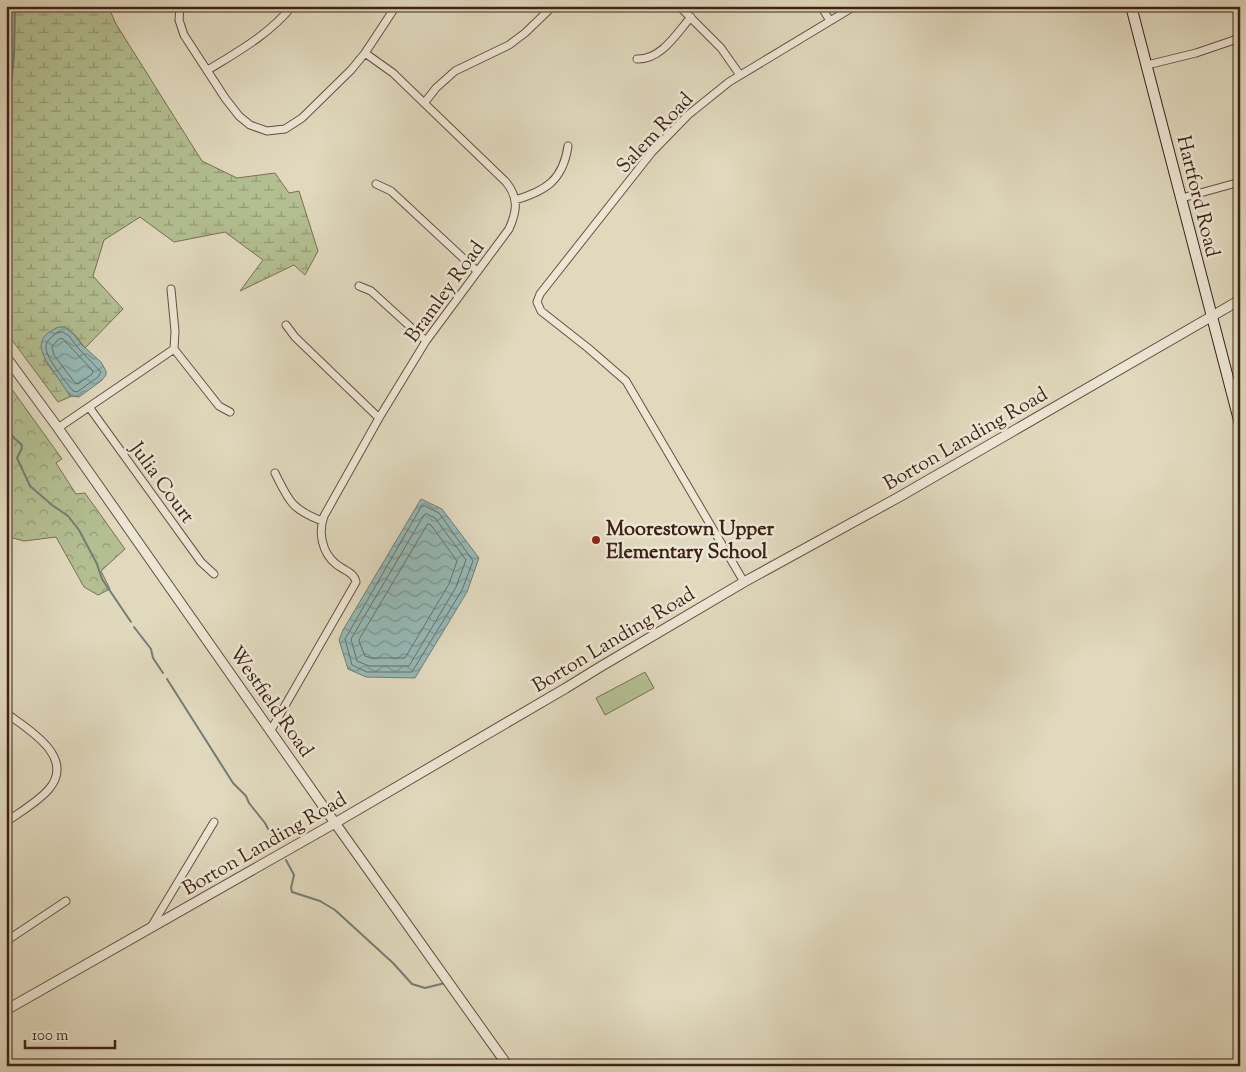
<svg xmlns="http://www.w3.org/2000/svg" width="1246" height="1072" font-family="'Sorts Mill Goudy',serif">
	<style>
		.forest { fill: url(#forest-crowns); stroke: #787053 }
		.wetland { fill: url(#wetland-marsh); stroke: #787053 }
		.garden { fill: #b3bf91; stroke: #787053 }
		.water { fill: url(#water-waves); stroke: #727d76 }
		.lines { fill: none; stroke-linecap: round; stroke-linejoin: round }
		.shore { stroke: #6a6e66; stroke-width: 1 }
		.stream { stroke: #727d76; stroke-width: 2 }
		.minor-casing { stroke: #67503f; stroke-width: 9 }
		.tertiary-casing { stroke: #67503f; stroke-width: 11 }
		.secondary-casing { stroke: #3e2215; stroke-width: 12 }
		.minor { stroke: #ece6d5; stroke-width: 7 }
		.tertiary { stroke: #ece6d5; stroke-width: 9 }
		.secondary { stroke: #ece6d5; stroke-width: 10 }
		.poi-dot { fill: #8f2418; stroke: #ece6d5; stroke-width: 2 }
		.labels { text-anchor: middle; stroke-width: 5; stroke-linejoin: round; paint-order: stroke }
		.street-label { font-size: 20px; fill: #3e2215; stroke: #ece6d5 }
		.poi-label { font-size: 20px; font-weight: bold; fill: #3e2215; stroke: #ece6d5; text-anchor: start }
	</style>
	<defs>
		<pattern id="forest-crowns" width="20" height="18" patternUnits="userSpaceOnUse" patternTransform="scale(1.25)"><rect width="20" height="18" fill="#b3bf91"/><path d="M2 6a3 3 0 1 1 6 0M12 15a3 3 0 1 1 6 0" fill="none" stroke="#939b75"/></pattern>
		<pattern id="wetland-marsh" width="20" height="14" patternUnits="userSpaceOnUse" patternTransform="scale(1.25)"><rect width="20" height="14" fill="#b3bf91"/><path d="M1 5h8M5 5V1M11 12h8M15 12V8" fill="none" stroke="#939b75"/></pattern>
		<pattern id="water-waves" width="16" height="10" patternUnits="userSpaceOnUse" patternTransform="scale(1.25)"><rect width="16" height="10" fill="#95b9b6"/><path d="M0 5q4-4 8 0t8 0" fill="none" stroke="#7b9693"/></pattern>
	</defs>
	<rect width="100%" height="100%" fill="#e1d9be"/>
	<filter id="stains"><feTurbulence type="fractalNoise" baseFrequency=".004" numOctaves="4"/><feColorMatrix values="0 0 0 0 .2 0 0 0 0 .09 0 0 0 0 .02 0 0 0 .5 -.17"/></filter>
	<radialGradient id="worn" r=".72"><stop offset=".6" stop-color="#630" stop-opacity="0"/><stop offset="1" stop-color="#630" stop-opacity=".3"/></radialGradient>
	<path class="forest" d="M 6,381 L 62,459 L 56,463 L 76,494 L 85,493 L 125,549 L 101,571 L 110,589 L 98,595 L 84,587 L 56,537 L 24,541 L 6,536 L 6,438 L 8,437 Z"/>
	<path class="wetland" d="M 6,6 L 108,6 L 116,24 L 202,161 L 237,178 L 275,173 L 289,193 L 299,191 L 318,251 L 305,275 L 294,265 L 240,291 L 263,260 L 225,232 L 174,242 L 140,217 L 104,240 L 93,276 L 123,309 L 85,348 L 75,335 L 65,327 L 56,328 L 45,337 L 45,361 L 72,396 L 58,402 L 6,332 Z"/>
	<path class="garden" d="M 645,672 L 654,688 L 605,715 L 596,698 Z"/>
	<path class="water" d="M 59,327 L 65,327 L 72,332 L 81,344 L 101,362 L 106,371 L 106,375 L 101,381 L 79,397 L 70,396 C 65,389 61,382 56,375 C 43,357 29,339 59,327 Z
		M 421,499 L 442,509 L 479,558 L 467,592 L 415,678 L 366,677 L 348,669 L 339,640 L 343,630 Z"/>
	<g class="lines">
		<path class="shore" d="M 58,332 L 63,332 L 69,336 L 78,348 L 101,372 L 98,377 L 77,392 L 73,391 C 66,382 45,357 46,347 C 46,340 53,336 58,332 Z
			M 59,339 L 62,338 L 93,371 L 92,374 L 78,384 L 75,383 L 54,355 L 52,347 Z
			M 425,506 L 439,513 L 473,561 L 462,590 L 412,672 L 367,672 L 352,665 L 345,639 L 421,507 Z
			M 427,514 L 435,518 L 466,560 L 456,587 L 409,666 L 369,666 L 357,661 L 351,639 L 424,515 Z
			M 428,524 L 431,525 L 457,561 L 449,584 L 405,658 L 371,658 L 365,656 L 359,641 L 360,638 Z"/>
		<path class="stream" d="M 6,106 L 10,94 L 14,57 L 15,6
			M 6,425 L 14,438 L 21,444 L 22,448 L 17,458 L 30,486 L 52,505 L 68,516 L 79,530 L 97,564 L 102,579 L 131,622
			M 134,627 L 151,649 L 153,658 L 163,673
			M 167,679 L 233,783 L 246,796 L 249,803 L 265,823 L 276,844
			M 286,860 L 294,875 L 291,888 L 292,892 L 320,901 L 335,910 L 393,963 L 412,984 L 425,988 L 445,983"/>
		<g class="minor-casing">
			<path id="minor" d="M 180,6 L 179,20 L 184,35 L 225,98 L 239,116 L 250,125 L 267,131 L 285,129 L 302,118 L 351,70 L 365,53 L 396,6
				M 679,6 L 721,48 L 740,75
				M 821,6 L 830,21
				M 637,59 C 661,60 676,34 691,17
				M 1147,65 L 1196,53 L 1240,38
				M 208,70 C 237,52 270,34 292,6
				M 425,102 L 436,88 L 455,71 L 509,45 L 525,33 L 553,6
				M 376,184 L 391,191 L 477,271
				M 1182,198 L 1240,182
				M 515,200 C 546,191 563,180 568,146
				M 359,286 L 371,291 L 426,341
				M 286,325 L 295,337 L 379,418
				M 174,349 L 219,406 L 230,412
				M 89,407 L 201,562 L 214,574
				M 58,428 L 174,349 L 175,331 L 171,289
				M 275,473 C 289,501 291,509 322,521
				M 744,582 L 626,381 L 588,348 L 541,311 L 537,302 L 540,294 L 652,152 L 688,115 L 729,82 L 855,6
				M 6,713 C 28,729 76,757 49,789 C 38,802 20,812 6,822
				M 271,730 L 356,582 C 354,572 343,570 336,564 C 322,553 318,532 324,516 L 379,418 L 426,341 L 509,229 C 517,211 519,198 506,182 L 393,73 L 365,53
				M 151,927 L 214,822
				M 6,941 L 66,901"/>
		</g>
		<g class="tertiary-casing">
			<path id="tertiary" d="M 6,357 L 58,428 L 335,823 L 508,1066
				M 6,1010 L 335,823 L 566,688 L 600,667 L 744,582 L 899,497 L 1240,300"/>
		</g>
		<g class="secondary-casing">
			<path id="secondary" d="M 1131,6 L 1240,424"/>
		</g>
		<use href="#minor" class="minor"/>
		<use href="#tertiary" class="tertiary"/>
		<use href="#secondary" class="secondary"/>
	</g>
	<circle class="poi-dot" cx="596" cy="540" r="5"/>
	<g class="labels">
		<g class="street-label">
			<text transform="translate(654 132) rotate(-47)" y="7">Salem Road</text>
			<text transform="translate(1199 196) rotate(76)" y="7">Hartford Road</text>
			<text transform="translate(444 291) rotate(-54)" y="7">Bramley Road</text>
			<text transform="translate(965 438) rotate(-30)" y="7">Borton Landing Road</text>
			<text transform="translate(163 482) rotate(54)" y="7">Julia Court</text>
			<text transform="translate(613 639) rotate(-31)" y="7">Borton Landing Road</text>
			<text transform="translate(272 701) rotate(55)" y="7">Westfield Road</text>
			<text transform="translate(264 843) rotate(-30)" y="7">Borton Landing Road</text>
		</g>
		<g class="poi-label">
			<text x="606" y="535">Moorestown Upper<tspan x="606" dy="23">Elementary School</tspan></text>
		</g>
	</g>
	<rect width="1246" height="1072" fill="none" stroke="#e1d9be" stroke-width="25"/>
	<rect x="8" y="8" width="1231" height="1057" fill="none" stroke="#3e2215" stroke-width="2.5"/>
	<rect x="12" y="12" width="1221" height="1047" fill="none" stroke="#3e2215"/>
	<path d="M25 1040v8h90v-8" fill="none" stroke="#3e2215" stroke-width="2.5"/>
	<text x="32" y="1040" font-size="15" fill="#3e2215" stroke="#ece6d5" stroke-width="4" paint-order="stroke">100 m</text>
	<rect width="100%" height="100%" filter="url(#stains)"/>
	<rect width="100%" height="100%" fill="url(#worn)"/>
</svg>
